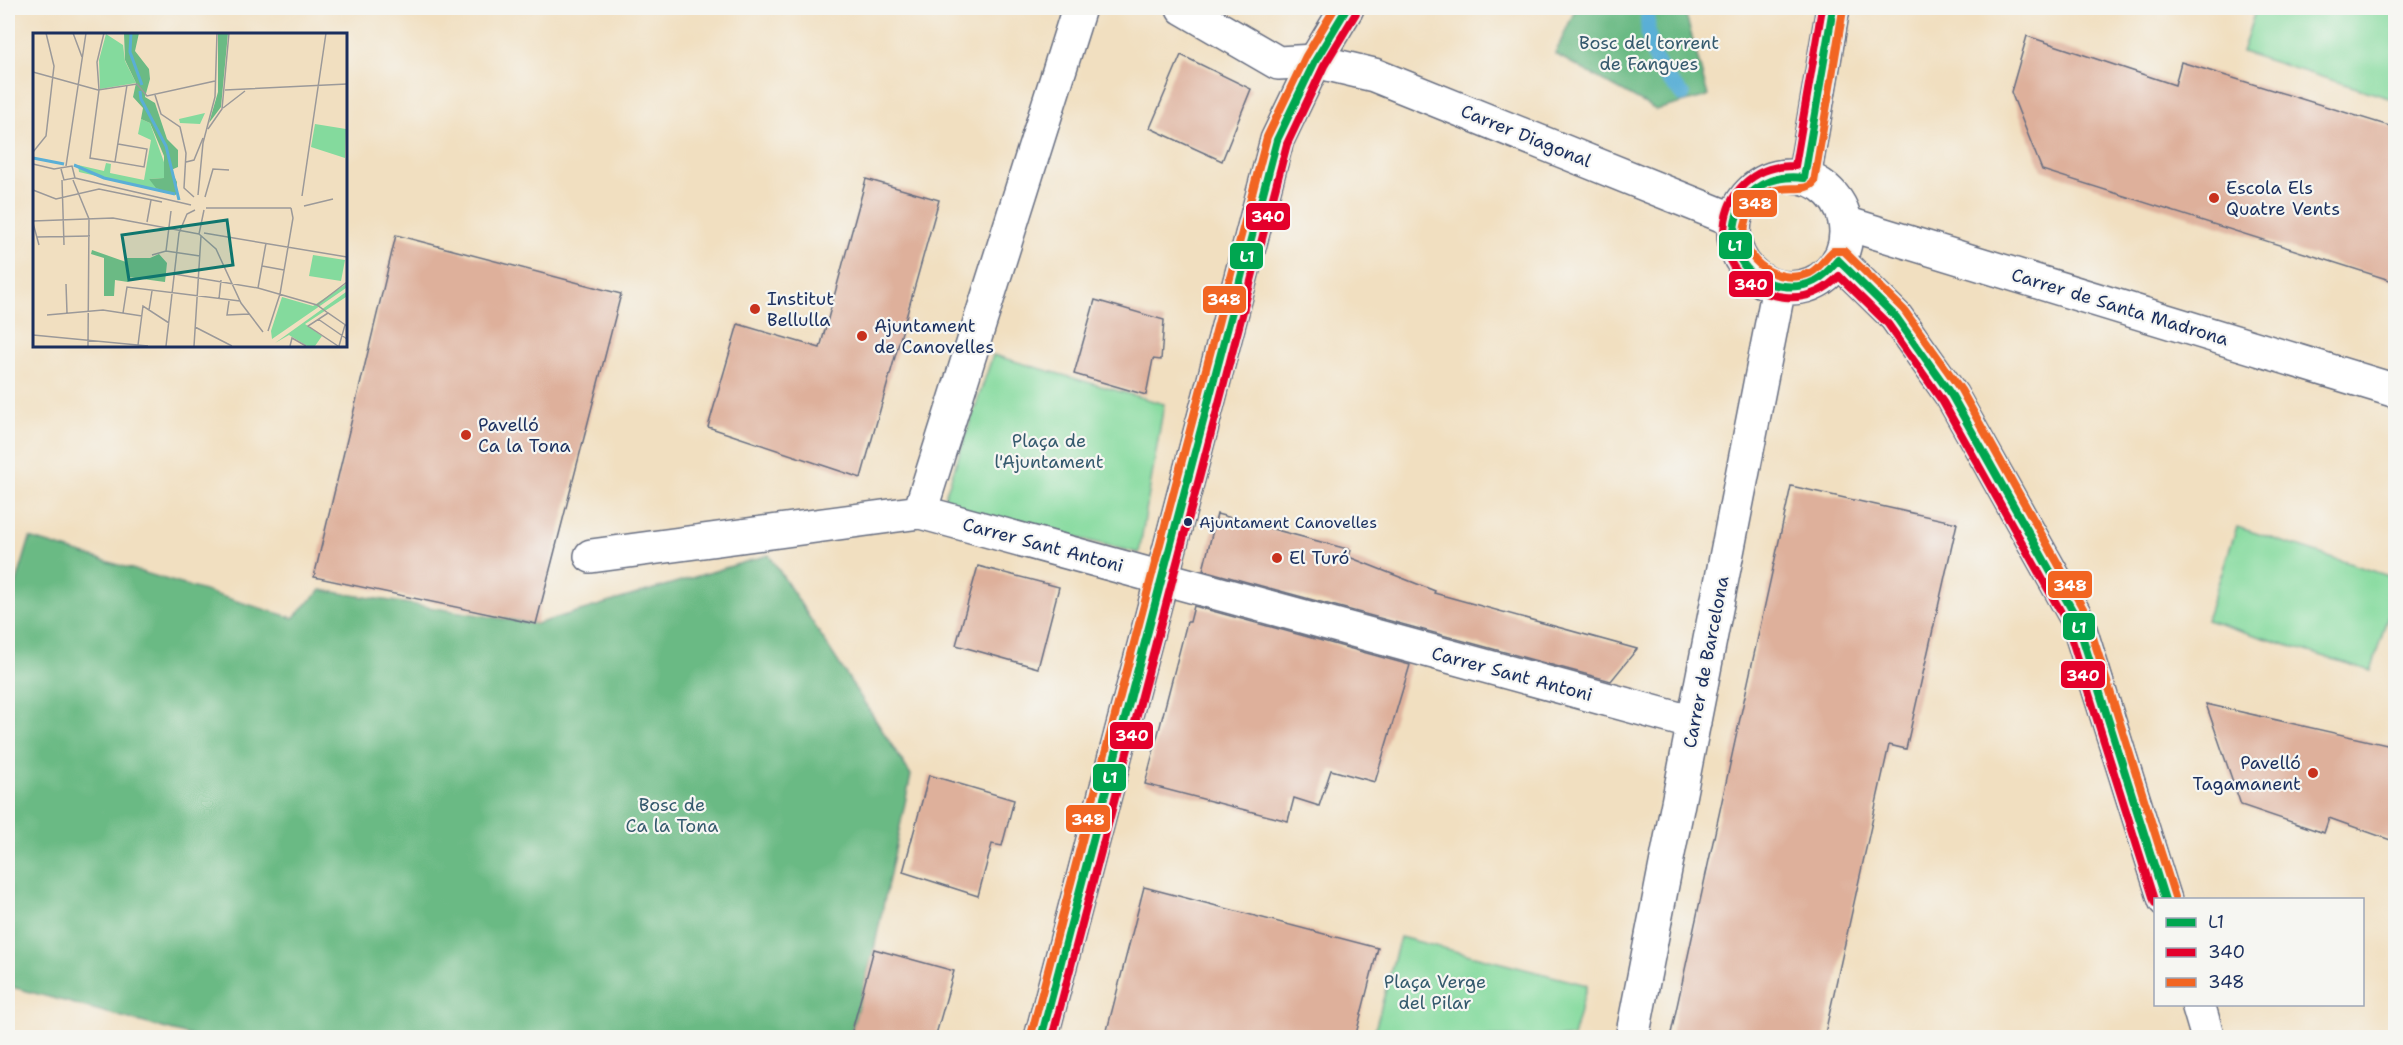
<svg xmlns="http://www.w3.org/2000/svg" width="2403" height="1045" font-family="'Shantell Sans',sans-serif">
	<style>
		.green { fill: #84da9d; stroke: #50847e; stroke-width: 1.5 }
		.forest { fill: #6bba84; stroke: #437471; stroke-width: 1.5 }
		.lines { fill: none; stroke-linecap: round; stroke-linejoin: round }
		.stream { stroke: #5aafd6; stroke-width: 15 }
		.building { fill: #deb09b }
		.street-casing { stroke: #666d80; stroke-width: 36 }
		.secondary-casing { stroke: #666d80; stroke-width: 36 }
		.street { stroke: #fff; stroke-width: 33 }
		.secondary { stroke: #fce6c4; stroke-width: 33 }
		.bus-1-casing { stroke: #f6f6f2; stroke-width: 12 }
		.bus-2-casing { stroke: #f6f6f2; stroke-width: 12 }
		.bus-3-casing { stroke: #f6f6f2; stroke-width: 12 }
		.bus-1 { stroke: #00a650; stroke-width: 8 }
		.bus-2 { stroke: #e4002b; stroke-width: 8 }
		.bus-3 { stroke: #f26522; stroke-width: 8 }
		.poi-dot { fill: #c8321e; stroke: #f6f6f2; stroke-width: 2 }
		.bus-dot { fill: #1b2f5e; stroke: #f6f6f2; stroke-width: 2 }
		.labels { text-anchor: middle; stroke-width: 4.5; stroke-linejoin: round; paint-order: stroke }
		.bus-label { font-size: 16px; fill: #1b2f5e; stroke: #f6f6f2; text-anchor: start }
		.park-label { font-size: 18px; fill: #355a6e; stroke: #f6f6f2 }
		.street-label { font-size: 18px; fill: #1b2f5e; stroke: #f6f6f2 }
		.poi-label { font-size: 18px; fill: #1b2f5e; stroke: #f6f6f2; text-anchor: start }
		.inset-river { fill: none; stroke: #5aafd6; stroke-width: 3 }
		.inset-road { fill: none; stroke: #9b9999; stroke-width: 1.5 }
		.view { fill: #0f766e; fill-opacity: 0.15; stroke: #0f766e; stroke-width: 3 }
		.inset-edge { fill: none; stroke: #1b2f5e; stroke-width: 3 }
		.line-badge { stroke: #f6f6f2; stroke-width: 2 }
		.badge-label { font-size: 16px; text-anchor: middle; font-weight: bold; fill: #fff }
	</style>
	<rect width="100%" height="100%" fill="#f6f6f2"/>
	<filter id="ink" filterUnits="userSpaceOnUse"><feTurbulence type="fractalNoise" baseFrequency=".0167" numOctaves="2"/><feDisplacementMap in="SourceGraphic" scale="12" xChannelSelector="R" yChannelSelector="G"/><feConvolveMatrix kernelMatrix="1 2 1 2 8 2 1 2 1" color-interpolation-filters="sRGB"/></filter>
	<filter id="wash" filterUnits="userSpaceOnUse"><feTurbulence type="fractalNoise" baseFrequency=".008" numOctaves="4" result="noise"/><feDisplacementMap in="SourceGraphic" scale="24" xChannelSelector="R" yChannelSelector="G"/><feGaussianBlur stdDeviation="1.35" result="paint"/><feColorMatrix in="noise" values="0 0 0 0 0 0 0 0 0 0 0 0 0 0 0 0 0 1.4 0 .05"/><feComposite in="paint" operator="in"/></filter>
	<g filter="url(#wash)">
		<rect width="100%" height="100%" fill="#f1dfc0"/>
		<path class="green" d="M 2256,8 L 2395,8 L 2395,100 L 2242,52 Z
			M 993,355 L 1164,404 L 1139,553 L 942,505 Z
			M 2237,527 L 2395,578 L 2395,592 L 2371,671 L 2206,620 Z
			M 1400,937 L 1587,985 L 1573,1037 L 1373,1037 Z"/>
		<path class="forest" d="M 1576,8 L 1684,8 L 1708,96 L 1656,110 L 1555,54 Z
			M 30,538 L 293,618 L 321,590 L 536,624 L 769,555 L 911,775 L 874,949 L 850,1037 L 196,1037 L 8,986 L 8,612 Z"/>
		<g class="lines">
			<path class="stream" d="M 1648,8 C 1645,45 1655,69 1683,95"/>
		</g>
		<g id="blocks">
			<path class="building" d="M 2027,36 L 2175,85 L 2181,62 L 2396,128 L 2396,282 L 2042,170 L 2011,92 Z
				M 1181,55 L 1251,89 L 1222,161 L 1150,128 Z
				M 866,179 L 939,200 L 861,478 L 708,427 L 738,324 L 820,348 Z
				M 396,235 L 621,294 L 536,624 L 314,577 Z
				M 1095,300 L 1164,320 L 1161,360 L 1153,359 L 1146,395 L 1074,374 Z
				M 1791,486 L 1957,523 L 1906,749 L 1889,745 L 1824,1038 L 1670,1038 Z
				M 1217,514 L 1351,550 L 1349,557 L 1435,591 L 1434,593 L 1637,649 L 1611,681 L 1203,570 Z
				M 978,566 L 1059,587 L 1038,668 L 956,645 Z
				M 1194,606 L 1410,665 L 1375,782 L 1331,770 L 1319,806 L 1294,798 L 1288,821 L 1145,784 L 1187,622 L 1190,622 Z
				M 2206,704 L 2396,747 L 2396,842 L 2329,818 L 2324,833 L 2241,805 Z
				M 929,775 L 1014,800 L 1002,846 L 992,844 L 978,896 L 903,872 Z
				M 1144,887 L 1378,948 L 1355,1038 L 1105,1038 Z
				M 874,949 L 954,971 L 935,1038 L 850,1038 Z"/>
		</g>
	</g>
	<g filter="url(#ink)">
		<use href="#blocks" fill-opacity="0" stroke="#666d80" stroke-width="1.5"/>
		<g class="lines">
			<g class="street-casing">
				<path id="street" d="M 1183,8 L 1278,63 L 1315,61 L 1374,75 L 1734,220
					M1734 232a56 56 0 1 1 112 0a56 56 0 1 1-112 0Z
					M 1804,178 L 1833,8
					M 1845,223 L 2396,391
					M 1838,260 L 1896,317 L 1952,396 L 2076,617 L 2165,900
					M 920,512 L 1079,8
					M 591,556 L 920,512 L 1694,723
					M 2198,1004 L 2208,1038
					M 1632,1038 L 1779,287"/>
			</g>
			<g class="secondary-casing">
				<path id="secondary" d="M 1041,1038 L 1277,140 L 1315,61 L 1347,8"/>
			</g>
			<use href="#street" class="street"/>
			<use href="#secondary" class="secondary"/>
			<g class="bus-1-casing">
				<path id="bus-1" d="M 1833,8 L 1804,178 C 1720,167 1710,279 1783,286 C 1808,289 1823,279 1838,260 L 1896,317 L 1952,396 L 2076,617 L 2165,900
					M 1041,1038 L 1277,140 L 1315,61 L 1347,8"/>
			</g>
			<g class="bus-2-casing">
				<path id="bus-2" d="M 1822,8 L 1795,166 C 1708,163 1697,288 1785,297 C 1806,299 1825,291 1839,276 L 1888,324 L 1943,402 L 2066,621 L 2155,903
					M 1052,1038 L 1287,144 L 1324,66 L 1356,13"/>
			</g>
			<g class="bus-3-casing">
				<path id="bus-3" d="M 1843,10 L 1814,182 C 1803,198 1764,172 1747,218 C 1733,255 1775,288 1810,273 C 1820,268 1825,258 1833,251 L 1844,251 L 1904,310 L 1961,390 L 2085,612 L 2175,897
					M 1031,1035 L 1267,137 L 1306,56 L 1335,8"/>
			</g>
			<use href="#bus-1" class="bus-1"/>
			<use href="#bus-2" class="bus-2"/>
			<use href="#bus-3" class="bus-3"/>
		</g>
	</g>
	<g class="poi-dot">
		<circle cx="2214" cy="198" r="6"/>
		<circle cx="755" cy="309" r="6"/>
		<circle cx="862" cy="336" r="6"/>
		<circle cx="466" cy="435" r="6"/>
		<circle cx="1277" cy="558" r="6"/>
		<circle cx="2313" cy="773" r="6"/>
	</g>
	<circle class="bus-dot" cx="1188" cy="522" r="5"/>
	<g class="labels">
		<g class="bus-label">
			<text x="1199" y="528">Ajuntament Canovelles</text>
		</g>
		<g class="park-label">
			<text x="1649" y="49">Bosc del torrent<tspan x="1649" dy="21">de Fangues</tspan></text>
			<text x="1049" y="447">Plaça de<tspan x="1049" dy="21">l'Ajuntament</tspan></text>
			<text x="672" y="811">Bosc de<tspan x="672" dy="21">Ca la Tona</tspan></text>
			<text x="1435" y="988">Plaça Verge<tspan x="1435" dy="21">del Pilar</tspan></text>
		</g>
		<g class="street-label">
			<text transform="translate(1526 136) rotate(22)" y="6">Carrer Diagonal</text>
			<text transform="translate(2120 307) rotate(17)" y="6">Carrer de Santa Madrona</text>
			<text transform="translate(1043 545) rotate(15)" y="6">Carrer Sant Antoni</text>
			<text transform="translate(1706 662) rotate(-79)" y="6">Carrer de Barcelona</text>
			<text transform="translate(1512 674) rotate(15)" y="6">Carrer Sant Antoni</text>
		</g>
		<g class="poi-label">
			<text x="2226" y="194">Escola Els<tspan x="2226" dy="21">Quatre Vents</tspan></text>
			<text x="767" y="305">Institut<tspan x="767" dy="21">Bellulla</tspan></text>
			<text x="874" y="332">Ajuntament<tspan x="874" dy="21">de Canovelles</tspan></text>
			<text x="478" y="431">Pavelló<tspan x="478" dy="21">Ca la Tona</tspan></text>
			<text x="1289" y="564">El Turó</text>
			<text x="2301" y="769" text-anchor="end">Pavelló<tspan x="2301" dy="21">Tagamanent</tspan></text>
		</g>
	</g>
	<g transform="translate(33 33)">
		<rect width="314" height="314" fill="#f1dfc0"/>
		<path d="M 73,1 L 90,12 L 92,28 L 103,50 L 67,56 L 66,27 ZM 172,80 L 167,91 L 147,90 L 146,86 ZM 108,86 L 117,90 L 132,132 L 131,145 L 116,146 L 137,160 L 46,139 L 45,132 L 71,138 L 73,130 L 78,131 L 77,140 L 111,147 L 118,107 L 105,101 ZM 282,91 L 313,96 L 312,125 L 278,114 ZM 280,222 L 312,227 L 308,248 L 276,243 ZM 313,251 L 313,255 L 239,306 L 238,298 L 249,264 L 280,273 ZM 313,259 L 313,264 L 272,291 L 289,303 L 282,313 L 274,313 L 256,302 L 242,310 Z" fill="#84da9d"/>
		<path d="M 91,0 L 106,0 L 102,18 L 116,36 L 117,46 L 112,64 L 122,70 L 134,106 L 145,117 L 145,134 L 138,137 L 144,149 L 143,162 L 123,155 L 116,146 L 131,145 L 131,123 L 117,90 L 108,86 L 110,75 L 100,64 L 103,50 L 92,27 ZM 185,0 L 195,0 L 188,74 L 176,90 L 185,59 ZM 59,217 L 93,229 L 94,225 L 117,225 L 126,221 L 134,230 L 132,249 L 95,244 L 95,249 L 82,247 L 81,263 L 71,263 L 71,225 L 58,221 Z" fill="#6bba84"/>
		<path class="inset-river" d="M 98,0 L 97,19 L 109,52M 107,58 L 108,66 L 133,113 L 146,167M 0,125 L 31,131M 41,132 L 71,145 L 142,161"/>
		<path class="inset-road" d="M 40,0 L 49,24M 71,0 L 64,29 L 66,57 L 57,125 L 82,129M 0,39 L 65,57 L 104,51 L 114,63 L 182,48M 192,57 L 314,51M 122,62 L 128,81 L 147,94 L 153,120 L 151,155 L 161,164M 190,75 L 212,58M 175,96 L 189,76 L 196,0M 85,111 L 114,116 L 111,134 L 82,129 L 94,52M 0,119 L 13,103 L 21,33 L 13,0M 153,129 L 161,127 L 170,105M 0,131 L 21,136 L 39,133 L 42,145 L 31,147 L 28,136M 33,133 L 53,0M 42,145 L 158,172M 29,147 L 31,212M 40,147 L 56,186 L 55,313M 0,157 L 23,166 L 66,156 L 129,169M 165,162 L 170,110 L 182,64 L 184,0M 269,163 L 293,0M 172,164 L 180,136 L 196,137M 271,173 L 300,166M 173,175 L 258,175M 171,177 L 166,201 L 183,216 L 208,270 L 230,299M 0,188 L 80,185 L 166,201M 114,189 L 118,167M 0,190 L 6,212M 171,200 L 314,224M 4,204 L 57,203M 133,218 L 138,178M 119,222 L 133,218 L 167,223M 229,233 L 251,237M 141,241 L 225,255 L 284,272 L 295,280M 33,251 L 34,280M 225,255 L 233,210M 186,266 L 188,247M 196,268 L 194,282 L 216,281M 284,272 L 314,249M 116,277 L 119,258M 90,280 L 94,254 L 207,268M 14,282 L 70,277 L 109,283M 285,286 L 314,306M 162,294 L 199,313M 235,298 L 247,261 L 260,185 L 258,175M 0,302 L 115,313M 105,312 L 110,273 L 136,290M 133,313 L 146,200 L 154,181 L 162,177M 161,313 L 168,203M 257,313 L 259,305 L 273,313M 305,313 L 275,293 L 295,280 L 314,293M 306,313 L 312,292"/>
		<path class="view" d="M 194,187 L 200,232 L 96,247 L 89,202 Z"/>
		<rect width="314" height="314" class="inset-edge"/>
	</g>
	<g class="line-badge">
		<rect x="1732" y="189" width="46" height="29" rx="6" fill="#f26522"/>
		<rect x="1245" y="202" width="46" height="29" rx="6" fill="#e4002b"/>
		<rect x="1718" y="231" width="35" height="29" rx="6" fill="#00a650"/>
		<rect x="1229" y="242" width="35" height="28" rx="6" fill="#00a650"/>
		<rect x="1728" y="270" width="46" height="28" rx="6" fill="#e4002b"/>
		<rect x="1202" y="285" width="45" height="29" rx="6" fill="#f26522"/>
		<rect x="2047" y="570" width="46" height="29" rx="6" fill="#f26522"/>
		<rect x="2062" y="612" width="34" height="29" rx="6" fill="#00a650"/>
		<rect x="2060" y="660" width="46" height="29" rx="6" fill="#e4002b"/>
		<rect x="1109" y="721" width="45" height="29" rx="6" fill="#e4002b"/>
		<rect x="1092" y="763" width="35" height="29" rx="6" fill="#00a650"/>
		<rect x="1065" y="804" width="46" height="29" rx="6" fill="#f26522"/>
	</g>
	<g class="badge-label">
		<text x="1755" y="209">348</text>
		<text x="1268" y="222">340</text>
		<text x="1735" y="251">L1</text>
		<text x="1247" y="262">L1</text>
		<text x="1751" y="290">340</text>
		<text x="1224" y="305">348</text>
		<text x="2070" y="591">348</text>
		<text x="2079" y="633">L1</text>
		<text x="2083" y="681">340</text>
		<text x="1132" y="741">340</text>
		<text x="1110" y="783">L1</text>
		<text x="1088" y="825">348</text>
	</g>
	<rect width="2403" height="1045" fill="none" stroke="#f6f6f2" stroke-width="30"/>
	<rect x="2154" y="898" width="210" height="108" fill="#f6f6f2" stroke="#9ea6b7" stroke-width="1.5"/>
	<rect x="2166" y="918" width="30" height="9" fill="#00a650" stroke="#9ea6b7" stroke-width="1.5"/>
	<text x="2208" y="928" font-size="18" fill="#1b2f5e">L1</text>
	<rect x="2166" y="948" width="30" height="9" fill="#e4002b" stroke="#9ea6b7" stroke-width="1.5"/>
	<text x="2208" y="958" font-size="18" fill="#1b2f5e">340</text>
	<rect x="2166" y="978" width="30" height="9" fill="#f26522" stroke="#9ea6b7" stroke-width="1.5"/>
	<text x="2208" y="988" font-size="18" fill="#1b2f5e">348</text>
</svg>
